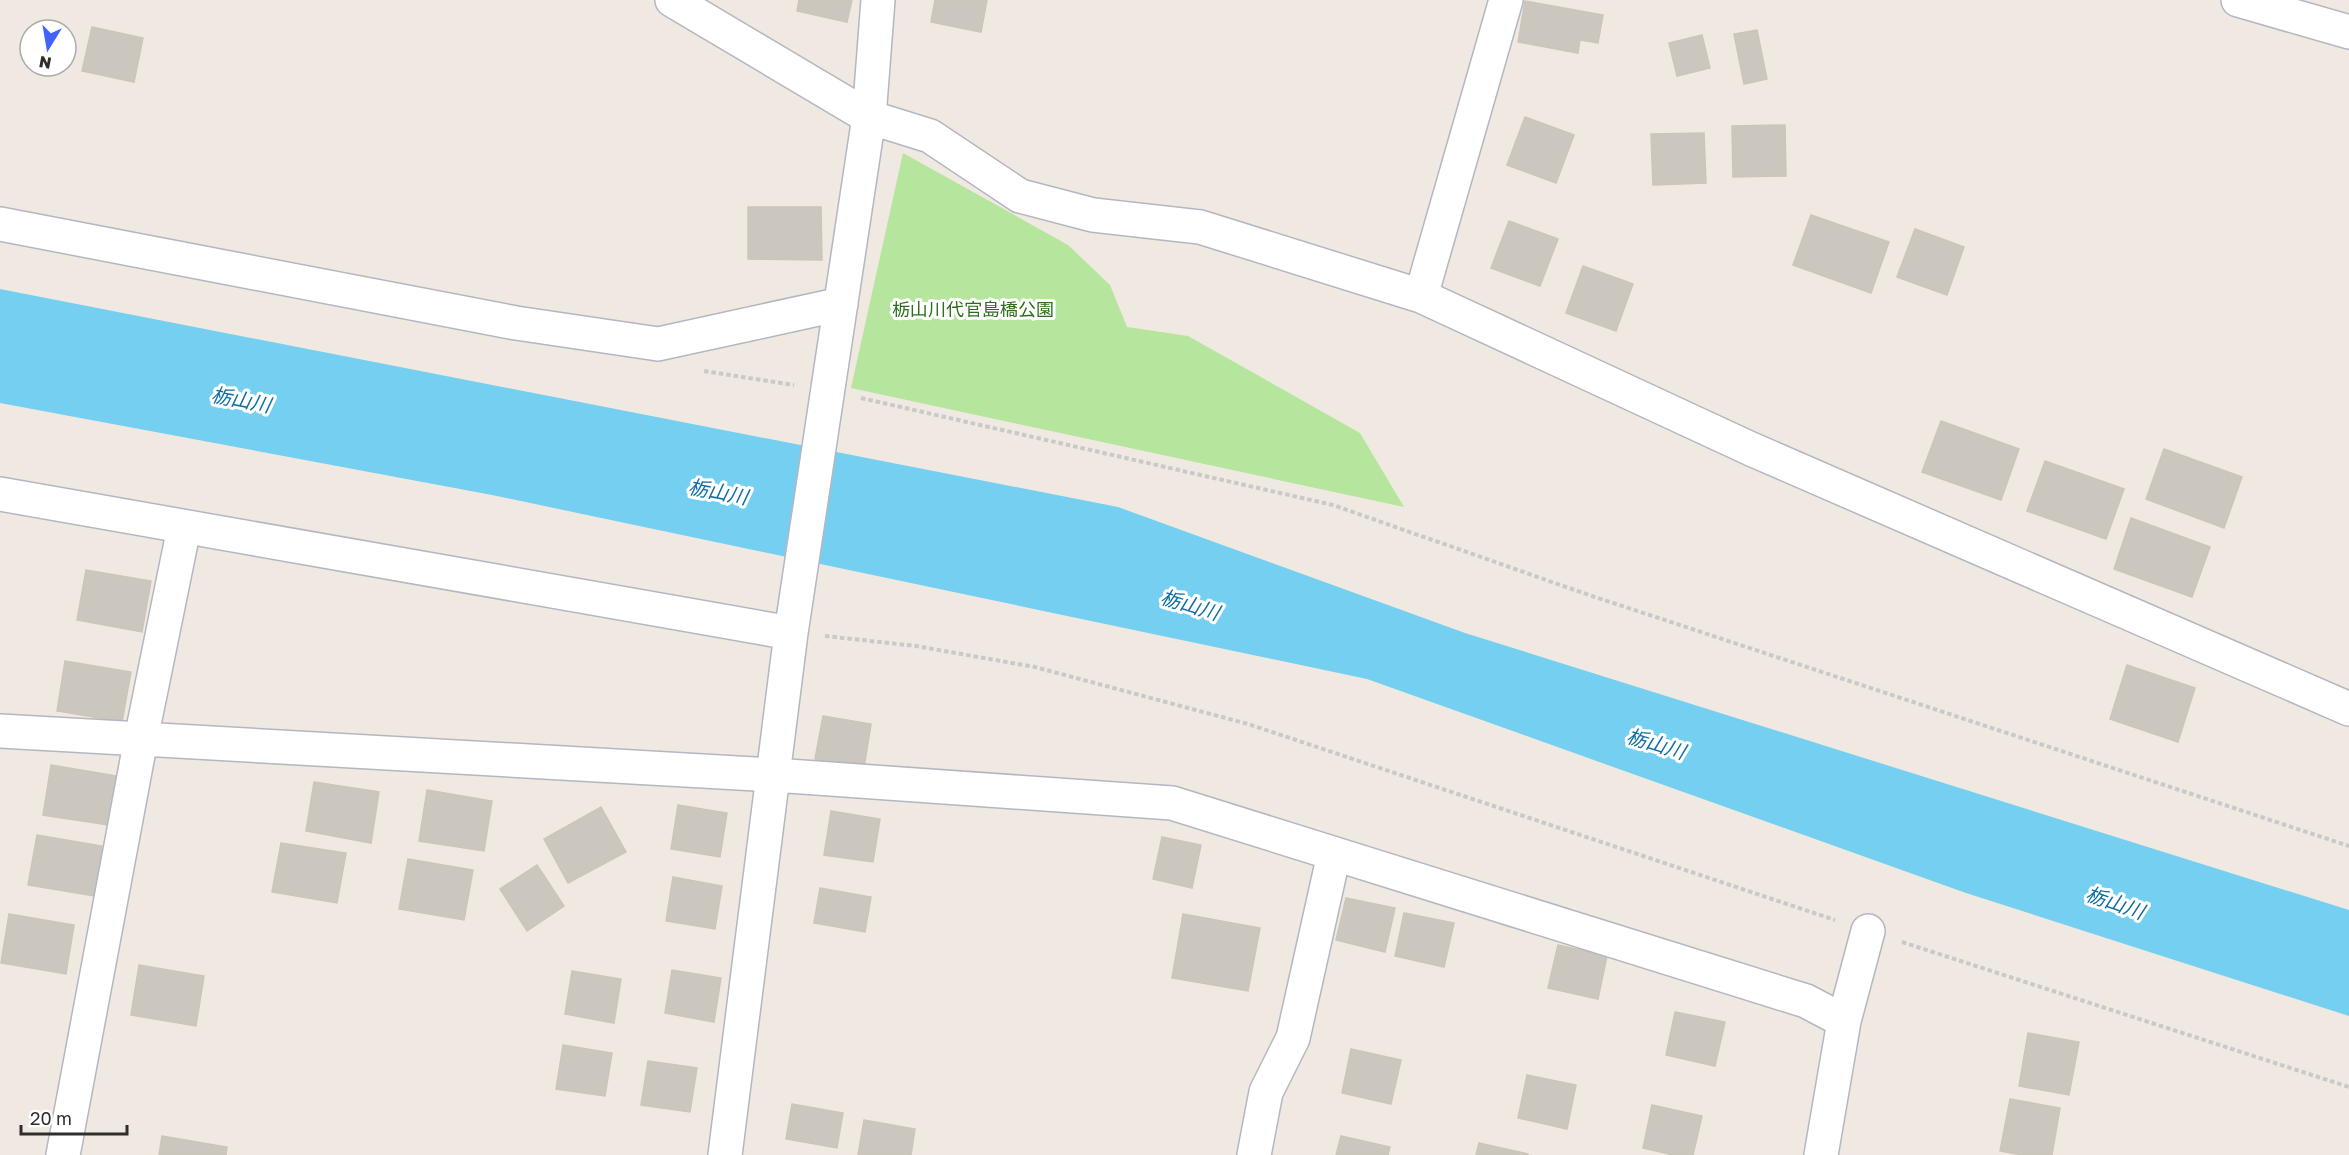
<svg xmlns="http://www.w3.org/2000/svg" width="2349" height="1155" font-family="'Golos Text','Noto Sans JP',sans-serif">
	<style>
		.green { fill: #b6e59e }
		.water { fill: #75cff0 }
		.building { fill: #cbc7bf; stroke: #cbc5ba; stroke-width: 1.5 }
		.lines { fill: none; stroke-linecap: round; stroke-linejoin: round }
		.minor-casing { stroke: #b4b7c1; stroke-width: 36 }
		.path { stroke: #c9c9c9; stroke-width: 4; stroke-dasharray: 4.5 3; stroke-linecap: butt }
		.minor { stroke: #fff; stroke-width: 33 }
		.labels { text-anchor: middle; stroke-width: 6; stroke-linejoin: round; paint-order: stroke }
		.park-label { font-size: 18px; fill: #2c6e1b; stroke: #fff }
		.water-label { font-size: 20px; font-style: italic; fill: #0d6fa3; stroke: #fff }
	</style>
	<rect width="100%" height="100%" fill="#efe9e1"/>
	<path class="green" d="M 903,153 L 1068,245 L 1110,285 L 1127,327 L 1188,336 L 1360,433 L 1404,507 L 851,388 Z"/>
	<path class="water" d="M 0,289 L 1118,507 L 1465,633 L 2349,910 L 2349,1016 L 1966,893 L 1367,679 L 492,495 L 0,403 Z"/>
	<path class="building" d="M 799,0 L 852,0 L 847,22 L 797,11 Z
		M 935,0 L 987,0 L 981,32 L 931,22 Z
		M 1525,1 L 1603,15 L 1598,43 L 1580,40 L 1578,53 L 1518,42 Z
		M 92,27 L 143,38 L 134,82 L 82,71 Z
		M 1757,30 L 1767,79 L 1744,84 L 1734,34 Z
		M 1702,35 L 1710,68 L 1677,76 L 1669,43 Z
		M 1525,117 L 1574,135 L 1556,183 L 1507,165 Z
		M 1785,125 L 1786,176 L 1733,177 L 1732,126 Z
		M 1704,133 L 1706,183 L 1653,185 L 1651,134 Z
		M 748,207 L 821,207 L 822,260 L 748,259 Z
		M 1811,215 L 1889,242 L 1871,293 L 1793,265 Z
		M 1509,221 L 1558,239 L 1540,286 L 1491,268 Z
		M 1915,229 L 1964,247 L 1947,295 L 1897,277 Z
		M 1583,266 L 1633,284 L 1616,331 L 1566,313 Z
		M 1941,421 L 2019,449 L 2001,500 L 1922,472 Z
		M 2164,449 L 2242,477 L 2224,528 L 2146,499 Z
		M 2045,461 L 2124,489 L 2106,539 L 2027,511 Z
		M 2131,518 L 2210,547 L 2192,597 L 2114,569 Z
		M 86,570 L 151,581 L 142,632 L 77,620 Z
		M 65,661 L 131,672 L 122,722 L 57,711 Z
		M 2127,665 L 2195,688 L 2178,742 L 2110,719 Z
		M 823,716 L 871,724 L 864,768 L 815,759 Z
		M 51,765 L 117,776 L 108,825 L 43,815 Z
		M 314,782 L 379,792 L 371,843 L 306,831 Z
		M 427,790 L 492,801 L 484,851 L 419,841 Z
		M 678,805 L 727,813 L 720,857 L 671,849 Z
		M 601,807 L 626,852 L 568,883 L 544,839 Z
		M 831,811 L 880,819 L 873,862 L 824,855 Z
		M 37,835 L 102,846 L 94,896 L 28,885 Z
		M 1162,837 L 1201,845 L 1192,888 L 1153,879 Z
		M 281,843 L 346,853 L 337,903 L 272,892 Z
		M 408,859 L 473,870 L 464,920 L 399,909 Z
		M 537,865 L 564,906 L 527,931 L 500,889 Z
		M 673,877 L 722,886 L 715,929 L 666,921 Z
		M 820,888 L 871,897 L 865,932 L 814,923 Z
		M 1346,898 L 1395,908 L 1385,952 L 1336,940 Z
		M 1404,913 L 1454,923 L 1444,967 L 1395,956 Z
		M 9,914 L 74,925 L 66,974 L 1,963 Z
		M 1183,914 L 1260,928 L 1248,991 L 1172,978 Z
		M 1558,945 L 1607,956 L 1598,999 L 1548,988 Z
		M 139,965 L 204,976 L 196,1026 L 131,1015 Z
		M 672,970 L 721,978 L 714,1022 L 665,1013 Z
		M 572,971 L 621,979 L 614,1023 L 565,1014 Z
		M 1675,1012 L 1725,1022 L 1715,1066 L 1666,1055 Z
		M 2028,1033 L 2079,1042 L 2069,1095 L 2019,1086 Z
		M 563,1045 L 612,1053 L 605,1096 L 556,1089 Z
		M 1351,1049 L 1401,1060 L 1391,1104 L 1342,1093 Z
		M 648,1061 L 697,1068 L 690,1112 L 641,1105 Z
		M 1527,1075 L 1576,1085 L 1567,1129 L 1518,1118 Z
		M 2010,1099 L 2060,1108 L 2052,1155 L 2023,1155 L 2000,1151 Z
		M 792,1104 L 843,1113 L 837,1148 L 786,1139 Z
		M 1652,1105 L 1702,1116 L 1693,1155 L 1673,1155 L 1643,1148 Z
		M 864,1120 L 915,1129 L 911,1155 L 858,1155 Z
		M 162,1136 L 227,1147 L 226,1155 L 159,1155 Z
		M 1341,1136 L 1390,1147 L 1388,1155 L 1336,1155 Z
		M 1479,1143 L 1528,1154 L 1528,1155 L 1476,1155 Z"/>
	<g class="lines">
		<g class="minor-casing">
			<path id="minor" d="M 672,0 L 869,117 L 930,136 L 1020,196 L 1093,215 L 1200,227 L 1421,296 L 1751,449 L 2349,709
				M 2238,0 L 2349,32
				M 0,224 L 516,323 L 658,344 L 841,304
				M 1421,296 L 1506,0
				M 0,494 L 791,633
				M 0,731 L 774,775 L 1172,803 L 1806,1001 L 1844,1021 L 1821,1155
				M 1844,1021 L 1868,931
				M 63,1155 L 141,739 L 184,528
				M 725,1155 L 791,633 L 869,117 L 878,0
				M 1254,1155 L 1266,1092 L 1293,1038 L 1334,854"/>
		</g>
		<path class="path" d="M 704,371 L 794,385
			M 861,398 L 1333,505 L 1589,595 L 2349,846
			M 825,636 L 916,646 L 1035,667 L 1248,724 L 1835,920
			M 1902,942 L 2349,1087"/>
		<use href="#minor" class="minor"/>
	</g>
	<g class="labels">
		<g class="park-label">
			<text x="973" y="316">栃山川代官島橋公園</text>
		</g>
		<g class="water-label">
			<text transform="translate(241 400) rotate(11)" y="7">栃山川</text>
			<text transform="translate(718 492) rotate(11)" y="7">栃山川</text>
			<text transform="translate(1190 605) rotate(17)" y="7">栃山川</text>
			<text transform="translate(1656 744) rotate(17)" y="7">栃山川</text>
			<text transform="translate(2115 903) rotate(19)" y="7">栃山川</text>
		</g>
	</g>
	<g transform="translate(48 48) rotate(191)"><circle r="28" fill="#ffffff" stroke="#ababab" stroke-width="1.5"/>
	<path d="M0-4.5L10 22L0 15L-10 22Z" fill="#4264fb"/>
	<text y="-9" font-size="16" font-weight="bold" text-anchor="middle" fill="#2e2e2e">N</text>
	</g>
	<path d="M21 1125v9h106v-9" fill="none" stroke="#2e2e2e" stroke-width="3"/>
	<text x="30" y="1125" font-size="18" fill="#2e2e2e" stroke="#ffffff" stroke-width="4.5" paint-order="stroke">20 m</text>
</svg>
